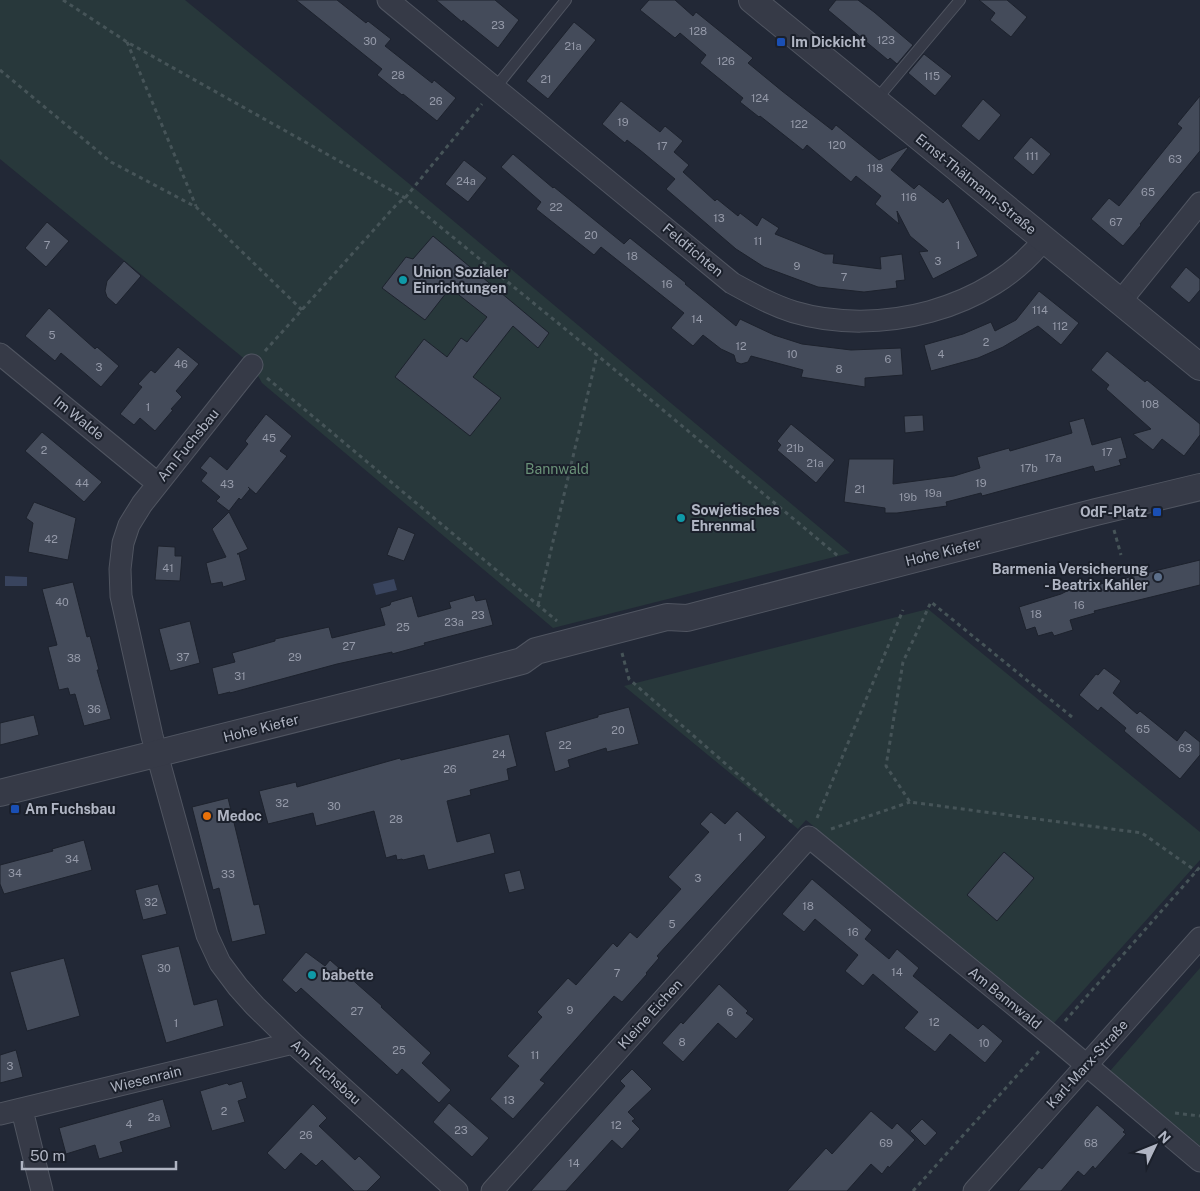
<svg xmlns="http://www.w3.org/2000/svg" width="1200" height="1191" font-family="'Public Sans',sans-serif">
	<style>
		.green { fill: #28383b }
		.water { fill: #39445e }
		.building { fill: #444b5a; stroke: #1d222d }
		.lines { fill: none; stroke-linecap: round; stroke-linejoin: round }
		.service-casing { stroke: #505561; stroke-width: 12 }
		.minor-casing { stroke: #505561; stroke-width: 23 }
		.tertiary-casing { stroke: #505561; stroke-width: 28 }
		.path { stroke: #465458; stroke-width: 3; stroke-dasharray: 4 4; stroke-linecap: butt }
		.service { stroke: #363a47; stroke-width: 10 }
		.minor { stroke: #363a47; stroke-width: 21 }
		.tertiary { stroke: #363a47; stroke-width: 26 }
		.transit-dot { fill: #1a4fb4; stroke: #1b202b; stroke-width: 2 }
		.culture-dot { fill: #0f9aa8; stroke: #1b202b; stroke-width: 2 }
		.service-dot { fill: #5c6f8a; stroke: #1b202b; stroke-width: 2 }
		.food-dot { fill: #e8710a; stroke: #1b202b; stroke-width: 2 }
		.labels { text-anchor: middle; stroke-width: 4; stroke-linejoin: round; paint-order: stroke }
		.number-label { font-size: 11px; fill: #959aa9 }
		.poi-label { font-size: 14px; font-weight: bold; fill: #b0b5c3; stroke: #1b202b; text-anchor: start }
		.street-label { font-size: 14px; fill: #b0b5c3; stroke: #1b202b }
		.park-label { font-size: 14px; fill: #6a9178; stroke: #1b202b }
	</style>
	<rect width="100%" height="100%" fill="#222836"/>
	<path class="green" d="M 0,0 L 185,0 L 407,182 L 850,553 L 553,628 L 262,383 L 252,365 L 0,159 Z
		M 928,609 L 1200,832 L 1200,860 L 1054,1023 L 806,820 L 798,829 L 624,686 Z
		M 1200,968 L 1200,1146 L 1110,1071 Z"/>
	<path class="water" d="M 5,576 L 27,577 L 27,586 L 5,586 Z
		M 394,579 L 397,590 L 376,595 L 373,584 Z"/>
	<path class="building" d="M 296,0 L 337,0 L 366,23 L 368,21 L 391,39 L 385,46 L 432,83 L 434,80 L 456,98 L 437,121 L 403,94 L 402,95 L 377,75 L 382,69 Z
		M 436,0 L 495,0 L 519,20 L 498,48 L 463,20 L 462,22 Z
		M 649,0 L 675,0 L 693,16 L 696,12 L 753,58 L 748,63 L 782,91 L 832,130 L 836,125 L 879,160 L 907,147 L 908,148 L 891,170 L 914,189 L 919,184 L 943,203 L 948,198 L 978,256 L 933,279 L 919,252 L 928,251 L 910,236 L 897,211 L 899,224 L 875,204 L 881,196 L 856,176 L 851,182 L 807,145 L 803,150 L 760,116 L 759,117 L 740,102 L 743,98 L 700,63 L 706,55 L 680,33 L 675,38 L 640,10 Z
		M 836,0 L 858,0 L 874,12 L 913,45 L 897,64 L 890,58 L 888,60 L 828,10 Z
		M 979,0 L 1007,0 L 1027,17 L 1011,37 L 990,20 L 995,13 Z
		M 574,22 L 596,40 L 548,99 L 526,81 Z
		M 924,54 L 952,76 L 935,96 L 908,73 Z
		M 1200,96 L 1200,151 L 1140,224 L 1141,225 L 1123,246 L 1091,219 L 1109,198 L 1119,206 L 1182,128 L 1177,124 Z
		M 983,99 L 1001,115 L 979,141 L 961,126 Z
		M 621,101 L 660,132 L 665,126 L 683,141 L 674,152 L 689,165 L 683,172 L 715,201 L 717,199 L 738,216 L 740,213 L 757,226 L 762,217 L 779,228 L 775,234 L 825,254 L 834,254 L 833,263 L 881,269 L 880,257 L 902,254 L 905,280 L 896,281 L 897,288 L 864,292 L 818,287 L 764,267 L 736,249 L 666,189 L 675,179 L 640,150 L 627,140 L 625,143 L 602,124 Z
		M 1031,137 L 1051,154 L 1033,175 L 1013,158 Z
		M 513,154 L 553,188 L 554,187 L 624,244 L 630,238 L 686,283 L 685,284 L 736,326 L 740,319 L 774,335 L 802,344 L 851,350 L 901,348 L 903,375 L 865,378 L 865,387 L 801,377 L 803,370 L 751,356 L 748,362 L 741,364 L 736,362 L 734,355 L 721,349 L 703,335 L 693,346 L 671,328 L 684,313 L 601,247 L 594,255 L 536,209 L 541,202 L 501,167 Z
		M 464,160 L 487,178 L 468,202 L 445,184 Z
		M 47,222 L 69,241 L 46,267 L 25,248 Z
		M 433,236 L 549,333 L 538,348 L 513,326 L 473,377 L 501,398 L 470,436 L 395,377 L 424,339 L 447,357 L 461,338 L 467,342 L 487,317 L 450,288 L 425,320 L 382,288 L 406,257 L 413,259 Z
		M 124,261 L 141,276 L 116,305 L 107,297 L 105,291 L 107,281 Z
		M 1186,267 L 1200,279 L 1200,290 L 1189,303 L 1170,287 Z
		M 1039,291 L 1079,323 L 1061,345 L 1038,326 L 1003,347 L 978,358 L 931,371 L 924,345 L 963,334 L 991,322 L 995,331 L 1016,320 Z
		M 49,308 L 95,349 L 97,347 L 119,366 L 101,387 L 61,353 L 55,361 L 25,336 Z
		M 178,347 L 199,364 L 176,391 L 182,397 L 171,409 L 173,410 L 155,431 L 140,418 L 134,425 L 120,414 L 142,387 L 138,384 L 151,370 L 155,373 Z
		M 1107,351 L 1145,382 L 1147,380 L 1200,424 L 1200,435 L 1184,456 L 1162,439 L 1153,450 L 1133,434 L 1151,429 L 1106,389 L 1109,385 L 1091,370 Z
		M 266,414 L 292,436 L 280,451 L 287,456 L 256,494 L 248,487 L 250,489 L 241,500 L 239,498 L 229,511 L 216,501 L 220,497 L 201,481 L 207,473 L 200,468 L 210,456 L 227,470 L 248,444 L 245,441 Z
		M 923,415 L 924,431 L 905,433 L 904,416 Z
		M 1084,418 L 1092,445 L 1121,437 L 1127,458 L 1119,460 L 1121,465 L 1095,472 L 1093,466 L 982,496 L 981,493 L 946,502 L 947,506 L 897,513 L 885,513 L 885,508 L 844,502 L 849,459 L 894,459 L 893,484 L 954,476 L 980,468 L 977,457 L 1009,448 L 1010,451 L 1072,433 L 1069,422 Z
		M 791,424 L 835,460 L 816,483 L 777,450 L 781,445 L 777,441 Z
		M 42,432 L 102,482 L 84,502 L 25,451 Z
		M 34,502 L 76,518 L 68,560 L 28,552 L 33,523 L 26,518 Z
		M 229,512 L 248,549 L 237,554 L 239,554 L 246,580 L 223,587 L 222,582 L 211,584 L 206,563 L 226,557 L 212,529 Z
		M 398,527 L 415,534 L 404,561 L 387,555 Z
		M 158,546 L 175,547 L 175,556 L 182,556 L 180,581 L 155,580 Z
		M 1200,560 L 1200,585 L 1094,611 L 1095,613 L 1070,620 L 1073,630 L 1054,636 L 1052,632 L 1038,636 L 1035,627 L 1026,630 L 1019,607 L 1061,594 L 1087,581 L 1088,587 Z
		M 73,582 L 87,637 L 90,636 L 99,670 L 97,670 L 111,719 L 84,726 L 75,694 L 70,695 L 68,688 L 59,690 L 48,647 L 57,645 L 42,589 Z
		M 474,595 L 476,601 L 486,599 L 493,625 L 424,643 L 425,645 L 392,654 L 392,652 L 337,664 L 230,693 L 230,692 L 218,695 L 212,668 L 235,662 L 232,653 L 275,641 L 275,639 L 329,627 L 332,638 L 385,625 L 380,608 L 390,605 L 391,602 L 412,596 L 418,617 L 451,608 L 449,602 Z
		M 190,621 L 200,663 L 170,671 L 159,629 Z
		M 1104,668 L 1121,681 L 1113,693 L 1137,714 L 1140,711 L 1177,741 L 1185,730 L 1200,742 L 1200,755 L 1180,779 L 1124,731 L 1126,728 L 1101,707 L 1098,711 L 1079,695 L 1096,674 L 1098,675 Z
		M 629,707 L 639,744 L 607,752 L 606,748 L 568,760 L 570,767 L 555,772 L 545,732 L 598,717 L 598,715 Z
		M 34,715 L 39,735 L 0,745 L 0,723 Z
		M 509,734 L 517,766 L 507,769 L 509,780 L 470,790 L 471,795 L 447,801 L 457,842 L 490,833 L 495,853 L 428,870 L 424,855 L 403,860 L 402,859 L 397,860 L 396,855 L 386,858 L 374,811 L 316,826 L 313,813 L 268,824 L 259,791 L 296,782 L 297,787 L 400,758 L 401,760 Z
		M 228,798 L 254,905 L 259,904 L 266,934 L 232,942 L 219,888 L 213,890 L 192,807 Z
		M 737,811 L 766,837 L 657,956 L 659,958 L 646,973 L 647,974 L 622,1002 L 614,996 L 540,1080 L 545,1083 L 513,1119 L 490,1099 L 519,1066 L 507,1056 L 542,1017 L 537,1012 L 568,978 L 576,985 L 613,943 L 617,947 L 630,932 L 637,938 L 681,889 L 668,877 L 709,832 L 700,824 L 711,812 L 725,824 Z
		M 84,840 L 92,870 L 4,894 L 0,884 L 0,865 L 53,851 L 52,849 Z
		M 1004,852 L 1034,878 L 997,921 L 967,895 Z
		M 520,870 L 525,889 L 509,893 L 504,874 Z
		M 812,879 L 872,930 L 865,939 L 889,959 L 897,949 L 919,968 L 913,976 L 978,1029 L 983,1024 L 1003,1041 L 985,1063 L 950,1034 L 935,1052 L 904,1028 L 918,1012 L 873,974 L 863,986 L 845,971 L 858,955 L 815,919 L 804,932 L 782,914 Z
		M 158,884 L 167,914 L 143,920 L 135,890 Z
		M 179,946 L 194,1005 L 217,999 L 224,1026 L 166,1043 L 141,955 Z
		M 306,952 L 325,966 L 330,960 L 382,1006 L 381,1007 L 431,1053 L 422,1063 L 451,1090 L 439,1103 L 402,1069 L 397,1075 L 301,988 L 296,993 L 282,980 Z
		M 64,958 L 80,1016 L 27,1031 L 10,972 Z
		M 719,984 L 748,1011 L 746,1013 L 754,1019 L 736,1039 L 718,1023 L 683,1062 L 662,1043 L 681,1022 L 683,1024 Z
		M 16,1050 L 23,1077 L 0,1083 L 0,1055 Z
		M 632,1069 L 652,1089 L 628,1112 L 635,1119 L 632,1121 L 640,1129 L 622,1149 L 612,1140 L 566,1191 L 531,1191 L 625,1086 L 620,1081 Z
		M 242,1081 L 247,1098 L 238,1101 L 245,1122 L 212,1131 L 200,1091 L 227,1083 L 229,1085 Z
		M 163,1099 L 171,1127 L 120,1142 L 123,1152 L 99,1159 L 95,1145 L 66,1154 L 59,1128 Z
		M 449,1103 L 489,1138 L 472,1157 L 433,1122 Z
		M 313,1104 L 327,1118 L 319,1126 L 355,1160 L 359,1156 L 381,1177 L 367,1191 L 354,1191 L 322,1160 L 316,1166 L 301,1153 L 285,1170 L 267,1153 Z
		M 1097,1105 L 1125,1130 L 1123,1132 L 1126,1134 L 1095,1169 L 1093,1166 L 1084,1176 L 1078,1171 L 1061,1191 L 1018,1191 L 1039,1167 L 1042,1169 Z
		M 871,1111 L 892,1129 L 897,1123 L 915,1140 L 889,1168 L 888,1166 L 882,1174 L 871,1164 L 847,1191 L 787,1191 L 826,1148 L 832,1154 Z
		M 922,1119 L 937,1133 L 925,1146 L 910,1131 Z"/>
	<g class="lines">
		<g class="service-casing">
			<path id="service" d="M 496,87 L 566,0
				M 876,100 L 960,0"/>
		</g>
		<g class="minor-casing">
			<path id="minor" d="M 388,0 L 732,283 C 752,294 772,305 794,312 C 878,337 990,310 1044,239
				M 1120,302 L 1200,203
				M 0,354 L 157,483
				M 252,365 L 142,504 L 129,525 L 123,543 L 120,569 L 121,596 L 152,736 L 207,935 L 220,963 L 238,987 L 255,1006 L 293,1043 L 457,1191
				M 22,1110 L 42,1191
				M 0,1114 L 293,1043
				M 492,1191 L 809,837 L 1052,1036 L 1200,1161
				M 974,1191 L 1200,938"/>
		</g>
		<g class="tertiary-casing">
			<path id="tertiary" d="M 752,0 L 1200,367
				M 0,793 L 438,683 L 522,661 L 536,651 L 667,617 L 687,618 L 1096,512 L 1200,487"/>
		</g>
		<path class="path" d="M 63,0 L 127,42 L 405,198 L 597,355 L 838,556
			M 127,42 L 196,206
			M 0,70 L 111,162 L 196,207 L 302,310
			M 265,351 L 397,204 L 405,198 L 482,104
			M 267,378 L 557,621
			M 1114,530 L 1121,555
			M 538,605 L 597,355
			M 622,653 L 629,679 L 793,823
			M 1072,717 L 931,602 L 903,662 L 886,766 L 910,802 L 1142,833 L 1196,871
			M 817,818 L 903,610
			M 831,829 L 910,802
			M 1065,1021 L 1200,867
			M 1175,1113 L 1200,1116
			M 913,1191 L 1040,1050"/>
		<use href="#service" class="service"/>
		<use href="#minor" class="minor"/>
		<use href="#tertiary" class="tertiary"/>
	</g>
	<g class="transit-dot">
		<rect x="776" y="37" width="10" height="10" rx="2.5"/>
		<rect x="1152" y="507" width="10" height="10" rx="2.5"/>
		<rect x="10" y="804" width="10" height="10" rx="2.5"/>
	</g>
	<g class="culture-dot">
		<circle cx="403" cy="280" r="5"/>
		<circle cx="681" cy="518" r="5"/>
		<circle cx="312" cy="975" r="5"/>
	</g>
	<circle class="service-dot" cx="1158" cy="577" r="5"/>
	<circle class="food-dot" cx="207" cy="816" r="5"/>
	<g class="labels">
		<g class="number-label">
			<text x="498" y="29">23</text>
			<text x="698" y="35">128</text>
			<text x="886" y="44">123</text>
			<text x="370" y="45">30</text>
			<text x="573" y="50">21a</text>
			<text x="726" y="65">126</text>
			<text x="398" y="79">28</text>
			<text x="932" y="80">115</text>
			<text x="546" y="83">21</text>
			<text x="760" y="102">124</text>
			<text x="436" y="105">26</text>
			<text x="623" y="126">19</text>
			<text x="799" y="128">122</text>
			<text x="837" y="149">120</text>
			<text x="662" y="150">17</text>
			<text x="1032" y="160">111</text>
			<text x="1175" y="163">63</text>
			<text x="875" y="172">118</text>
			<text x="466" y="185">24a</text>
			<text x="1148" y="196">65</text>
			<text x="909" y="201">116</text>
			<text x="556" y="211">22</text>
			<text x="719" y="222">13</text>
			<text x="1116" y="226">67</text>
			<text x="591" y="239">20</text>
			<text x="758" y="245">11</text>
			<text x="47" y="249">7</text>
			<text x="958" y="249">1</text>
			<text x="632" y="260">18</text>
			<text x="938" y="265">3</text>
			<text x="797" y="270">9</text>
			<text x="844" y="281">7</text>
			<text x="667" y="288">16</text>
			<text x="1040" y="314">114</text>
			<text x="697" y="323">14</text>
			<text x="1060" y="330">112</text>
			<text x="52" y="339">5</text>
			<text x="986" y="346">2</text>
			<text x="741" y="350">12</text>
			<text x="792" y="358">10</text>
			<text x="941" y="358">4</text>
			<text x="888" y="363">6</text>
			<text x="181" y="368">46</text>
			<text x="99" y="371">3</text>
			<text x="839" y="373">8</text>
			<text x="1150" y="408">108</text>
			<text x="148" y="411">1</text>
			<text x="269" y="442">45</text>
			<text x="795" y="452">21b</text>
			<text x="44" y="454">2</text>
			<text x="1107" y="456">17</text>
			<text x="1053" y="462">17a</text>
			<text x="815" y="467">21a</text>
			<text x="1029" y="472">17b</text>
			<text x="82" y="487">44</text>
			<text x="981" y="487">19</text>
			<text x="227" y="488">43</text>
			<text x="860" y="493">21</text>
			<text x="933" y="497">19a</text>
			<text x="908" y="501">19b</text>
			<text x="51" y="543">42</text>
			<text x="168" y="572">41</text>
			<text x="62" y="606">40</text>
			<text x="1079" y="609">16</text>
			<text x="1036" y="618">18</text>
			<text x="478" y="619">23</text>
			<text x="454" y="626">23a</text>
			<text x="403" y="631">25</text>
			<text x="349" y="650">27</text>
			<text x="183" y="661">37</text>
			<text x="295" y="661">29</text>
			<text x="74" y="662">38</text>
			<text x="240" y="680">31</text>
			<text x="94" y="713">36</text>
			<text x="1143" y="733">65</text>
			<text x="618" y="734">20</text>
			<text x="565" y="749">22</text>
			<text x="1185" y="752">63</text>
			<text x="499" y="758">24</text>
			<text x="450" y="773">26</text>
			<text x="282" y="807">32</text>
			<text x="334" y="810">30</text>
			<text x="396" y="823">28</text>
			<text x="740" y="841">1</text>
			<text x="72" y="863">34</text>
			<text x="15" y="877">34</text>
			<text x="228" y="878">33</text>
			<text x="698" y="882">3</text>
			<text x="151" y="906">32</text>
			<text x="808" y="910">18</text>
			<text x="672" y="928">5</text>
			<text x="853" y="936">16</text>
			<text x="164" y="972">30</text>
			<text x="897" y="976">14</text>
			<text x="617" y="977">7</text>
			<text x="570" y="1014">9</text>
			<text x="357" y="1015">27</text>
			<text x="730" y="1016">6</text>
			<text x="934" y="1026">12</text>
			<text x="176" y="1027">1</text>
			<text x="682" y="1046">8</text>
			<text x="984" y="1047">10</text>
			<text x="399" y="1054">25</text>
			<text x="535" y="1059">11</text>
			<text x="10" y="1070">3</text>
			<text x="509" y="1104">13</text>
			<text x="224" y="1115">2</text>
			<text x="154" y="1121">2a</text>
			<text x="129" y="1128">4</text>
			<text x="616" y="1129">12</text>
			<text x="461" y="1134">23</text>
			<text x="306" y="1139">26</text>
			<text x="886" y="1147">69</text>
			<text x="1091" y="1147">68</text>
			<text x="574" y="1167">14</text>
		</g>
		<g class="poi-label">
			<text x="791" y="47">Im Dickicht</text>
			<text x="413" y="277">Union Sozialer<tspan x="413" dy="16">Einrichtungen</tspan></text>
			<text x="691" y="515">Sowjetisches<tspan x="691" dy="16">Ehrenmal</tspan></text>
			<text x="1147" y="517" text-anchor="end">OdF-Platz</text>
			<text x="1148" y="574" text-anchor="end">Barmenia Versicherung<tspan x="1148" dy="16">- Beatrix Kahler</tspan></text>
			<text x="25" y="814">Am Fuchsbau</text>
			<text x="217" y="821">Medoc</text>
			<text x="322" y="980">babette</text>
		</g>
		<g class="street-label">
			<text transform="translate(976 184) rotate(39)" y="5">Ernst-Thälmann-Straße</text>
			<text transform="translate(693 250) rotate(40)" y="5">Feldfichten</text>
			<text transform="translate(79 418) rotate(39)" y="5">Im Walde</text>
			<text transform="translate(188 445) rotate(-51)" y="5">Am Fuchsbau</text>
			<text transform="translate(943 552) rotate(-14)" y="5">Hohe Kiefer</text>
			<text transform="translate(261 728) rotate(-14)" y="5">Hohe Kiefer</text>
			<text transform="translate(1005 998) rotate(39)" y="5">Am Bannwald</text>
			<text transform="translate(650 1014) rotate(-48)" y="5">Kleine Eichen</text>
			<text transform="translate(1087 1064) rotate(-48)" y="5">Karl-Marx-Straße</text>
			<text transform="translate(326 1072) rotate(42)" y="5">Am Fuchsbau</text>
			<text transform="translate(146 1079) rotate(-14)" y="5">Wiesenrain</text>
		</g>
		<g class="park-label">
			<text x="557" y="474">Bannwald</text>
		</g>
	</g>
	<g transform="translate(1155 1146) rotate(47)" stroke="#1b202b" stroke-width="4" paint-order="stroke">
	<path d="M0-4L9 19L0 12L-9 19Z" fill="#b0b5c3"/>
	<text y="-8" font-size="14" font-weight="bold" text-anchor="middle" fill="#b0b5c3">N</text>
	</g>
	<path d="M22 1161v8h154v-8" fill="none" stroke="#b0b5c3" stroke-width="2.5"/>
	<text x="30" y="1161" font-size="15" fill="#b0b5c3" stroke="#1b202b" stroke-width="4" paint-order="stroke">50 m</text>
</svg>
